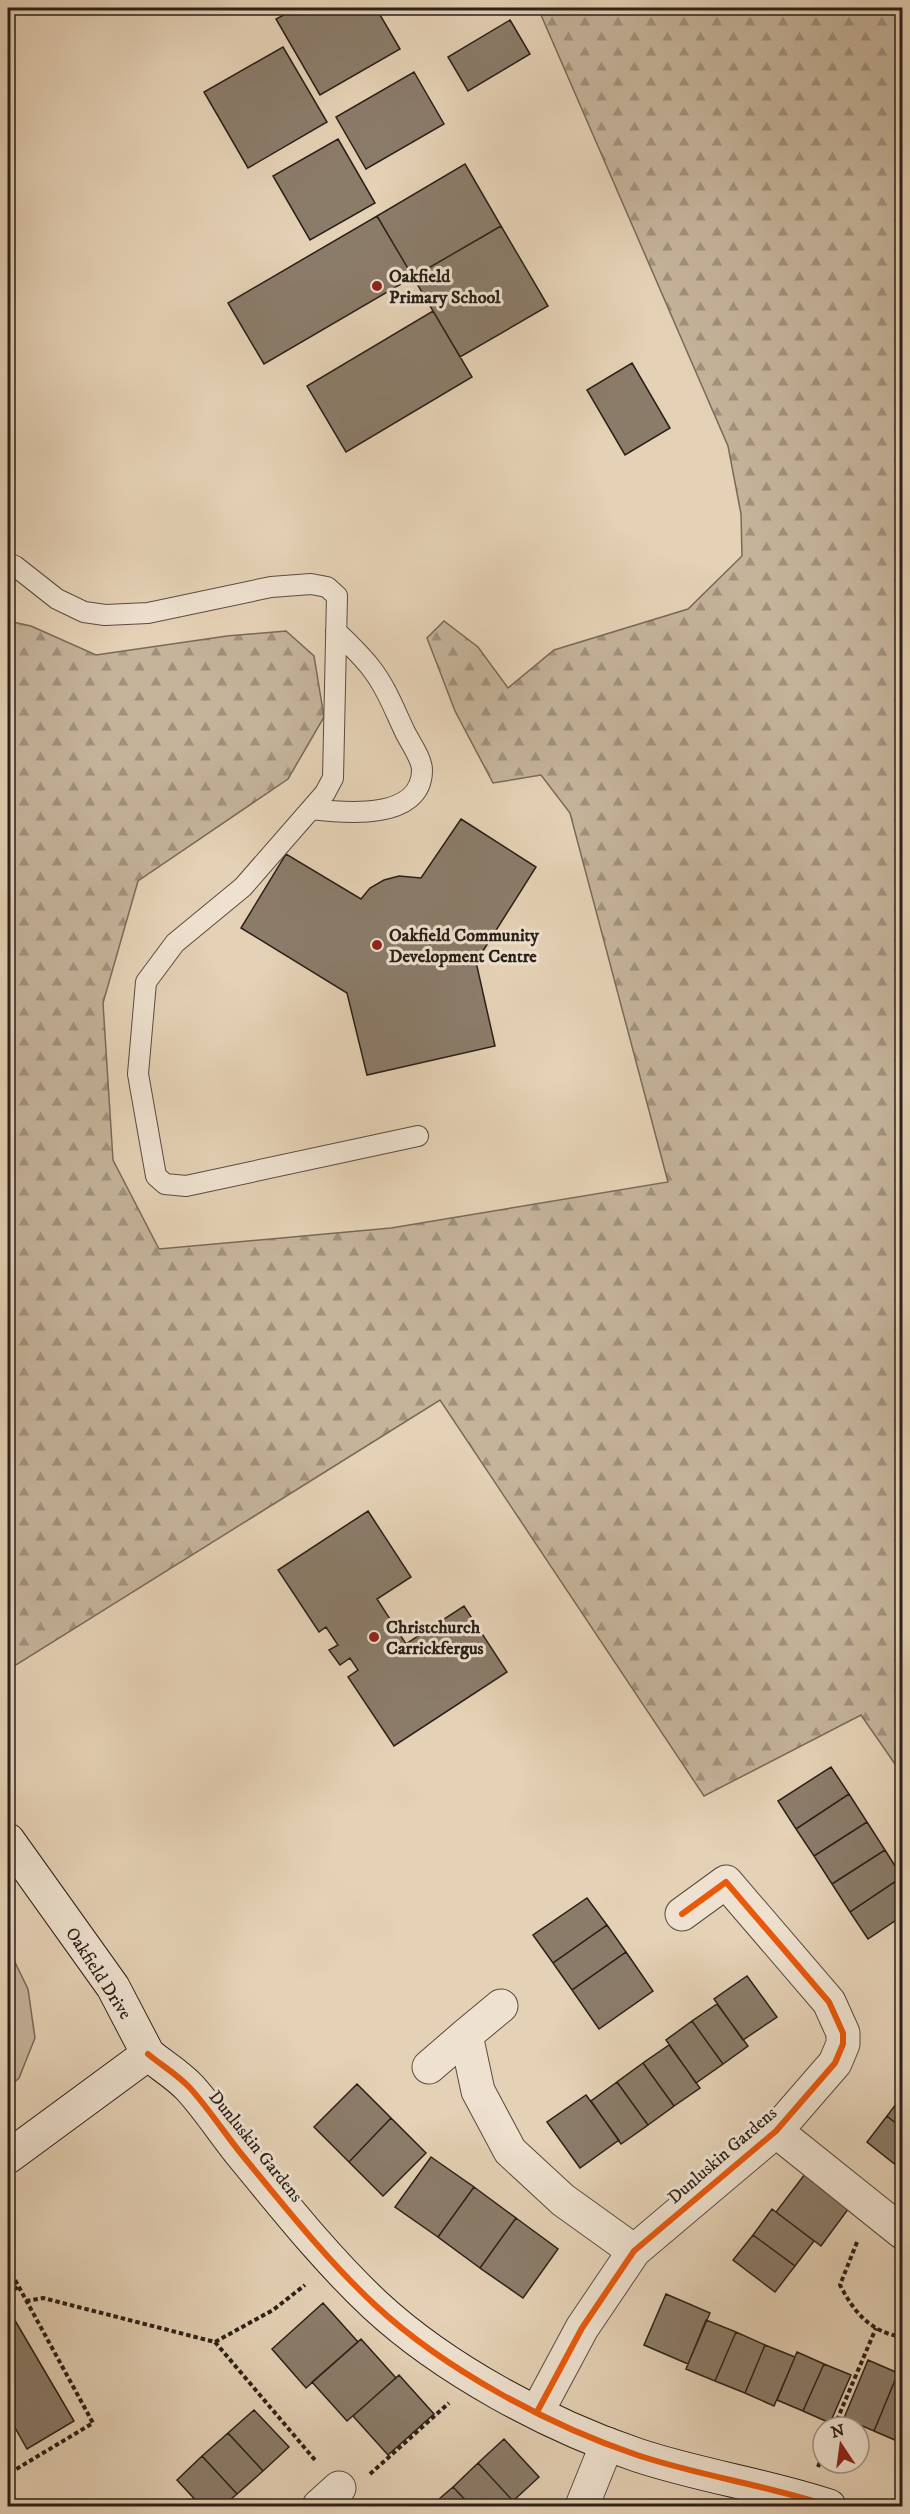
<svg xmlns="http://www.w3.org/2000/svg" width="910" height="2514" font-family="'IM FELL DW Pica',serif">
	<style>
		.grass { fill: #c5b39a; stroke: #786a59; stroke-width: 1.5 }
		.forest { fill: url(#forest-firs); stroke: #786a59; stroke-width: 1.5 }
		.building { fill: #8b7c6a; stroke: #2a2018; stroke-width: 1.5 }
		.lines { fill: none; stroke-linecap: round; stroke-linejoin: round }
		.lane-casing { stroke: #594c3f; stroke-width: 22 }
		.street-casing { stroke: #594c3f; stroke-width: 35 }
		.secondary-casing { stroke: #2a2018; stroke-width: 35 }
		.path { stroke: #2a2018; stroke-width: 4; stroke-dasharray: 4.5 3; stroke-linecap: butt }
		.lane { stroke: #eee1cf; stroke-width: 20 }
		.street { stroke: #eee1cf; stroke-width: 33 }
		.secondary { stroke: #eee1cf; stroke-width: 33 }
		.cycleway-casing { stroke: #eee1cf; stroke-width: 10 }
		.cycleway { stroke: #e8590c; stroke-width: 6 }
		.poi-dot { fill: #8f2418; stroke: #eee1cf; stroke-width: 2 }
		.labels { text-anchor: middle; stroke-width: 6; stroke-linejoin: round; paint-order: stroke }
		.poi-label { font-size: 18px; font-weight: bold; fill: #2a2018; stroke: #eee1cf; text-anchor: start }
		.street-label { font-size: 18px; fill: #2a2018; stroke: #eee1cf }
	</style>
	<defs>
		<pattern id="forest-firs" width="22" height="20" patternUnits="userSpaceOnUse" patternTransform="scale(1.5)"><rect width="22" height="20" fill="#c5b39a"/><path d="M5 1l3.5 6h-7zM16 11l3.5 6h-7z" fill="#a0917d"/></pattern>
	</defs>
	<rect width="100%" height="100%" fill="#e5d1b5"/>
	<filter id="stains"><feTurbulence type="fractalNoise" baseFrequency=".00333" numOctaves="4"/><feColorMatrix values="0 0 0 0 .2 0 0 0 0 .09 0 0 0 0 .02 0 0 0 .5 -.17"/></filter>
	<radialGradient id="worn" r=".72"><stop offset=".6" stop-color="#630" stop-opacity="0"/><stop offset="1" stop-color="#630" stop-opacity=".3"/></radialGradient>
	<path class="grass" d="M 8,1948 L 28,1989 L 35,2038 L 19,2078 L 8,2088 Z"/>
	<path class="forest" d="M 538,8 L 902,8 L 902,1774 L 861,1715 L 704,1796 L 440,1400 L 8,1670 L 8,621 L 31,626 L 96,655 L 227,636 L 286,631 L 314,656 L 324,717 L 288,779 L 138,881 L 103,1003 L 113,1160 L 159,1249 L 391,1228 L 668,1182 L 570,813 L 541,775 L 493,783 L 455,711 L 427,638 L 444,621 L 478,647 L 508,688 L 554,650 L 688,609 L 742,556 L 741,514 L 728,446 Z"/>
	<path class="building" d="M 297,8 L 376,8 L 400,49 L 320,95 L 276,19 Z
		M 510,20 L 530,54 L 468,91 L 448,57 Z
		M 283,47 L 327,122 L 248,168 L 204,92 Z
		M 414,72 L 444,124 L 366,169 L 336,117 Z
		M 338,139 L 375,203 L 310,240 L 273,176 Z
		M 465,164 L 501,226 L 413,277 L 377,216 Z
		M 377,216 L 413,277 L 264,364 L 228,303 Z
		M 501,226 L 548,306 L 460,357 L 413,277 Z
		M 433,311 L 472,377 L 346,452 L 307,386 Z
		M 632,363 L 670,428 L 625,455 L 587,390 Z
		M 461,819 L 536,867 L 476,962 L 495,1046 L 367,1075 L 347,993 L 241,928 L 286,854 L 361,899 L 370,888 L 384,880 L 399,876 L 421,878 Z
		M 368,1511 L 411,1577 L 377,1599 L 406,1644 L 464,1606 L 507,1672 L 394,1746 L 348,1677 L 358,1670 L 350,1658 L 340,1665 L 329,1650 L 338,1645 L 326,1627 L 319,1632 L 278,1570 Z
		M 831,1767 L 849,1794 L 796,1829 L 778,1801 Z
		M 849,1794 L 867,1822 L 814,1856 L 796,1829 Z
		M 867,1822 L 885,1850 L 832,1884 L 814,1856 Z
		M 885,1850 L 902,1877 L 850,1912 L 832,1884 Z
		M 902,1877 L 902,1916 L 868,1939 L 850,1912 Z
		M 587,1898 L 607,1925 L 553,1963 L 533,1935 Z
		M 607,1925 L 626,1952 L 572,1990 L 553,1963 Z
		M 626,1952 L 653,1991 L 599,2029 L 572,1990 Z
		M 747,1976 L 777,2017 L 743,2040 L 714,1999 Z
		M 717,2004 L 748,2046 L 723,2064 L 692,2021 Z
		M 692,2021 L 723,2064 L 696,2083 L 666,2040 Z
		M 669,2045 L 700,2088 L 674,2106 L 643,2063 Z
		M 643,2063 L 674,2106 L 648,2125 L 617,2082 Z
		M 617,2082 L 648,2125 L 621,2144 L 591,2101 Z
		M 357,2084 L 391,2118 L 349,2162 L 314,2127 Z
		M 586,2095 L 619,2140 L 580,2168 L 547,2122 Z
		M 902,2096 L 902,2128 L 887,2116 Z
		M 887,2116 L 902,2128 L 902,2170 L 867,2142 Z
		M 391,2118 L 426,2153 L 383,2196 L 349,2162 Z
		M 431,2157 L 474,2187 L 438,2237 L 395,2207 Z
		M 805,2174 L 849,2208 L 821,2246 L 776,2212 Z
		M 474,2187 L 516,2218 L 480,2268 L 438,2237 Z
		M 772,2209 L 814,2241 L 795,2266 L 753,2235 Z
		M 516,2218 L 558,2249 L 523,2298 L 480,2268 Z
		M 753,2235 L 795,2266 L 775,2292 L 733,2260 Z
		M 666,2294 L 710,2313 L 688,2364 L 644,2345 Z
		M 323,2303 L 358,2342 L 306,2388 L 272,2349 Z
		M 10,2312 L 74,2421 L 27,2449 L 8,2415 L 8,2313 Z
		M 706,2320 L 736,2332 L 715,2381 L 686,2369 Z
		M 736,2332 L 765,2345 L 745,2393 L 715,2381 Z
		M 361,2339 L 396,2378 L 347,2421 L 312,2382 Z
		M 765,2345 L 795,2357 L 774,2406 L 745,2393 Z
		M 797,2352 L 824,2364 L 803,2411 L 777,2400 Z
		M 868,2360 L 898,2373 L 874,2431 L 844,2418 Z
		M 824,2364 L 851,2375 L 830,2423 L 803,2411 Z
		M 898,2373 L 902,2375 L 902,2443 L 874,2431 Z
		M 399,2375 L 434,2414 L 388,2455 L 353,2416 Z
		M 254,2410 L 289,2447 L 263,2471 L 228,2433 Z
		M 228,2433 L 263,2471 L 237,2494 L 202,2456 Z
		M 504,2439 L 539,2477 L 513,2501 L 478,2463 Z
		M 202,2456 L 237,2494 L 223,2506 L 201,2506 L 177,2480 Z
		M 478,2463 L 513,2501 L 507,2506 L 471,2506 L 453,2487 Z
		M 453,2487 L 471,2506 L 431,2506 Z"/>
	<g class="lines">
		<g class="lane-casing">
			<path id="lane" d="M 8,563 L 15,566 L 57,599 L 84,612 L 105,615 L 148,613 L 271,587 L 311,584 L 327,587 L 337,596 L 333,778 L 325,793 L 243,887 L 175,943 L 146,982 L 138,1074 L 156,1176 L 165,1184 L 186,1186 L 418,1136
				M 311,809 C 344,813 422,821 422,770 C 422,759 410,742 405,732 C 395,711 386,687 371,668 C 361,655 348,643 336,631"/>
		</g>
		<g class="street-casing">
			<path id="street" d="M 501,2006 L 466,2035 L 478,2091 L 510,2151 L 563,2200 L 634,2251
				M 429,2067 L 466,2035
				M 776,2131 L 902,2232
				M 537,2412 L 582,2328 L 634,2251 L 776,2131 L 835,2063 L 843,2044 L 843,2033 L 829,2002 L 726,1882 L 682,1914
				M 319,2506 L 339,2488
				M 582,2506 L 607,2444"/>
		</g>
		<g class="secondary-casing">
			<path id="secondary" d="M 8,1840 L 113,1987 L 148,2054 L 8,2157
				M 148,2054 C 161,2065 178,2075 190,2088 C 209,2109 225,2134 243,2156 C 285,2207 327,2260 375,2305 C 444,2369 548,2425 637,2455 C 700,2476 766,2485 829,2506"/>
		</g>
		<path class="path" d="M 857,2242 L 840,2285 C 854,2312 870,2332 902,2337
			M 8,2267 L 93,2423 L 8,2474
			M 8,2294 L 18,2287
			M 26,2301 L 43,2298 L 215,2342 L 273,2310 L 305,2285
			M 215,2342 L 315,2460
			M 834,2427 L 876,2328
			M 818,2467 L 823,2454
			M 370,2474 L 449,2403"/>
		<use href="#lane" class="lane"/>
		<use href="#street" class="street"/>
		<use href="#secondary" class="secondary"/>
		<g class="cycleway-casing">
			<path id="cycleway" d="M 148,2054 C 161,2065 178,2075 190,2088 C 209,2109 225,2134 243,2156 C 285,2207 327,2260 375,2305 C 444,2369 548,2425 637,2455 C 700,2476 766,2485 829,2506
				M 537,2412 L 582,2328 L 634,2251 L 776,2131 L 835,2063 L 843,2044 L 843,2033 L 829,2002 L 726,1882 L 682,1914"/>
		</g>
		<use href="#cycleway" class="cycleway"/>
	</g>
	<g class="poi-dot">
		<circle cx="377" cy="286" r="6"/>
		<circle cx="377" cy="945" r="6"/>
		<circle cx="374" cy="1637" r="6"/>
	</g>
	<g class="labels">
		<g class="poi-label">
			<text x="389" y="282">Oakfield<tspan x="389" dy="21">Primary School</tspan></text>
			<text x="389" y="941">Oakfield Community<tspan x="389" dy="21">Development Centre</tspan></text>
			<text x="386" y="1633">Christchurch<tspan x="386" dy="21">Carrickfergus</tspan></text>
		</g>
		<g class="street-label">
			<text transform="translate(99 1973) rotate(57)" y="6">Oakfield Drive</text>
			<text transform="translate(256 2146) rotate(51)" y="6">Dunluskin Gardens</text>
			<text transform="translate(722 2155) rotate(-41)" y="6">Dunluskin Gardens</text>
		</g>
	</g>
	<rect width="910" height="2514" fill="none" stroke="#e5d1b5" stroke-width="30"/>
	<rect x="9" y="9" width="892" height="2496" fill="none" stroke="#2a2018" stroke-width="3"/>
	<rect x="15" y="15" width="880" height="2484" fill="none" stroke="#2a2018" stroke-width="1.5"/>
	<g transform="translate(841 2445) rotate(347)"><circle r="28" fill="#eee1cf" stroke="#a09486" stroke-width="1.5"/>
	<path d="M0-4.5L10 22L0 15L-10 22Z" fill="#8f2418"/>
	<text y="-9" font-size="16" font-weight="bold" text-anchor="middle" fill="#2a2018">N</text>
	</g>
	<rect width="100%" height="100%" filter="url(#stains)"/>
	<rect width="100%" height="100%" fill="url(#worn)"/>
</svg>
